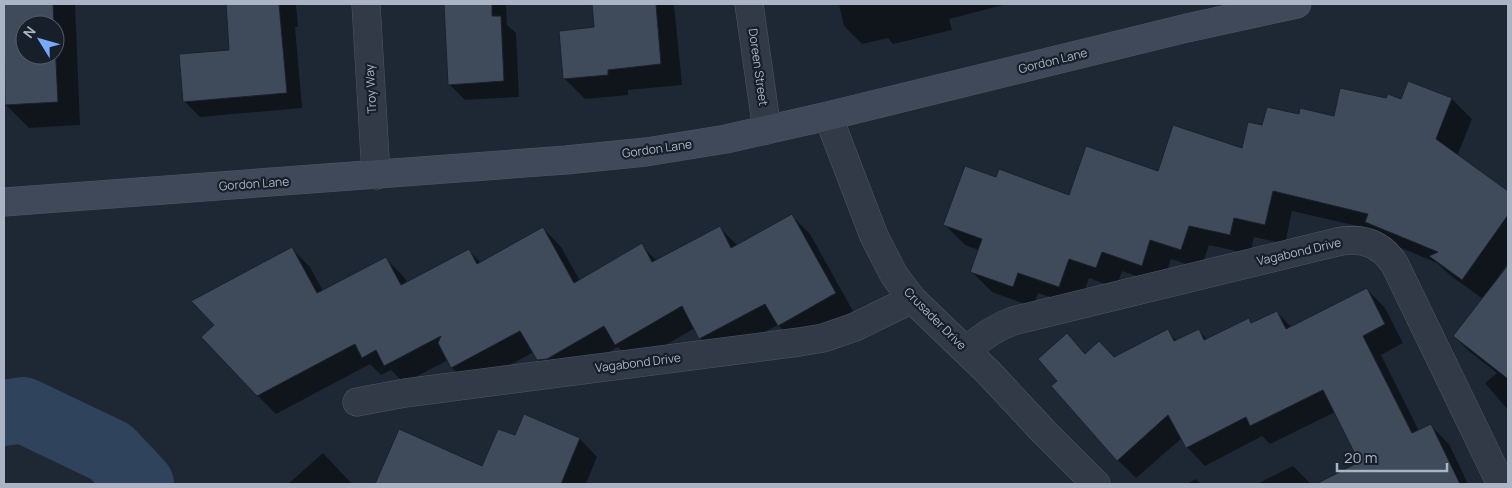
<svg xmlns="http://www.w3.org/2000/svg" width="1512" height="488" font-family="Manrope,sans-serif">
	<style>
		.shadow { fill: #0007; fill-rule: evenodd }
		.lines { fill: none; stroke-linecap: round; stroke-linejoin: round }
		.river { stroke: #30435d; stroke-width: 66 }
		.building { fill: #3f4a5b; stroke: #19212c }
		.street-casing { stroke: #4f5764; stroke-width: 29 }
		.secondary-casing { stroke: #4f5764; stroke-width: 29 }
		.street { stroke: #313a46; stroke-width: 28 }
		.secondary { stroke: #3f4959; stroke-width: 28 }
		.labels { text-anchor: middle; stroke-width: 4.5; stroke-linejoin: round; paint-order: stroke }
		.street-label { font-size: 12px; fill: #abb4c4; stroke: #171f2a }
	</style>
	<rect width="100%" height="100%" fill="#1e2835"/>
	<path class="shadow" d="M 4,4 L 75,4 L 80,125 L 29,128 L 6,105 ZM 25,25 L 55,25 L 55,55 L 25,55 Z
		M 227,4 L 296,4 L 298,27 L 295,27 L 302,108 L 200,117 L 184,101 L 230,51 Z
		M 445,4 L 506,4 L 507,25 L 516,33 L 519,97 L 465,100 L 449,84 Z
		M 593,4 L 674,4 L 682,85 L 628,90 L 628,95 L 585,99 L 565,79 L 595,29 Z
		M 839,4 L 1007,4 L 949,19 L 952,30 L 893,44 L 888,38 L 862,44 L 844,26 Z
		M 1409,82 L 1452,99 L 1472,119 L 1457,156 L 1508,193 L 1508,263 L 1498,277 L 1508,286 L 1508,410 L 1485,383 L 1497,373 L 1470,352 L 1454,336 L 1483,299 L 1451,276 L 1437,263 L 1387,242 L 1375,230 L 1292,211 L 1285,244 L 1254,237 L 1250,254 L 1209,245 L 1201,269 L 1171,259 L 1162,285 L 1122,271 L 1116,288 L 1089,278 L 1079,306 L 1038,293 L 1033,307 L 992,292 L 972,272 L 979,250 L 965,245 L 945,225 L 997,179 L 1070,196 L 1243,150 L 1263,127 L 1300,116 L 1335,117 L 1387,100 L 1401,100 Z
		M 792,216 L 810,234 L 853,311 L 797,344 L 778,325 L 718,356 L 700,338 L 695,328 L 634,363 L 618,347 L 566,377 L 557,378 L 538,359 L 534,352 L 471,386 L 452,368 L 448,360 L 404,383 L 391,370 L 381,375 L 370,364 L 276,414 L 258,396 L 292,249 L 310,267 L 323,291 L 386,259 L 404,277 L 407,283 L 469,251 L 481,263 L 543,228 L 561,247 L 580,281 L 641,245 L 657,261 L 720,228 L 738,246 Z
		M 1367,289 L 1385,308 L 1403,343 L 1381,355 L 1419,431 L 1431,426 L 1449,444 L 1468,484 L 1318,484 L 1361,462 L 1335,412 L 1270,444 L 1262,436 L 1205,466 L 1187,447 L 1182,438 L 1136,478 L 1118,460 L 1059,381 L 1067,334 L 1086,354 L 1115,358 L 1167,331 L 1177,341 L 1198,330 L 1208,340 L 1248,320 L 1252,324 L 1277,312 L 1292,328 Z
		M 524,416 L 580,439 L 597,457 L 586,484 L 377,484 L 400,431 L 483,467 L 515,437 Z
		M 323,453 L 352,484 L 288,484 Z
		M 1293,466 L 1311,484 L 1257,484 Z
		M 1196,479 L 1201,484 L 1187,484 Z"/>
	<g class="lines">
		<path class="river" d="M 4,413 L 23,410 L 111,452 L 141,484"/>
	</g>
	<path class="building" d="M 4,4 L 53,4 L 54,25 L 25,25 L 25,55 L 55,55 L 55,41 L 58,102 L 5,105 Z
		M 226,4 L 279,4 L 287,93 L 183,102 L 179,54 L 229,50 Z
		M 444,4 L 492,4 L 492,16 L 501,16 L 504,81 L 448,85 Z
		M 592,4 L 656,4 L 661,64 L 608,70 L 608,75 L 563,79 L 559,31 L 594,27 Z
		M 1408,81 L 1452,98 L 1436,139 L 1508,191 L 1508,215 L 1462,280 L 1429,256 L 1438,252 L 1365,222 L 1368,214 L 1273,191 L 1265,225 L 1234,218 L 1230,235 L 1189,226 L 1181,250 L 1150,240 L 1142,266 L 1102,252 L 1096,268 L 1069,259 L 1059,287 L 1018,273 L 1013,287 L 970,272 L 982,239 L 943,225 L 965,166 L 996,177 L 999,169 L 1069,195 L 1086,146 L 1158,171 L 1173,125 L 1242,148 L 1248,122 L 1262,125 L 1267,107 L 1299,114 L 1300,108 L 1334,116 L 1340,88 L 1386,98 L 1388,94 L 1401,99 Z
		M 792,214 L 836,293 L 778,326 L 765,304 L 699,339 L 682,306 L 615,345 L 604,326 L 547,359 L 537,360 L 520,331 L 451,368 L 438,343 L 441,336 L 384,366 L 376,350 L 362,358 L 355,344 L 257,396 L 201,337 L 214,325 L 191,301 L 292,247 L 317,293 L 386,257 L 401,285 L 469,249 L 477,264 L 543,227 L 574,283 L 642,243 L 652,262 L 720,226 L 731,248 Z
		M 1508,265 L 1508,379 L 1453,336 Z
		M 1367,288 L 1385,324 L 1363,336 L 1412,433 L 1431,424 L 1460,484 L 1316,484 L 1359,462 L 1323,390 L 1250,426 L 1246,417 L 1186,448 L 1168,415 L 1117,461 L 1051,386 L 1057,381 L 1038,359 L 1067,333 L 1085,354 L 1099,341 L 1114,357 L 1168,329 L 1174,341 L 1199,329 L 1204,340 L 1249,318 L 1251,323 L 1277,311 L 1286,329 Z
		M 524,414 L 580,438 L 561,484 L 375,484 L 399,429 L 482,466 L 498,429 L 515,435 Z"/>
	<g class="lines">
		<g class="street-casing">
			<path id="street" d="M 366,4 L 376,175
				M 749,4 L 767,130
				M 828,116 L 874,236 L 894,275 L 912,299 L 989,373 L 1043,431 L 1096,484
				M 966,351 C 981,337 994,328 1013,321 L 1337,242 C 1362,237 1381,243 1395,265 L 1501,484
				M 357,402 L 405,393 L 799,342 L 823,338 L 855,327 L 912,299"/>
		</g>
		<g class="secondary-casing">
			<path id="secondary" d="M 4,202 L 566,160 L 646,152 L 726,139 L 828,116 L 1187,28 L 1297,4"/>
		</g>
		<use href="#street" class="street"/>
		<use href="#secondary" class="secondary"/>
	</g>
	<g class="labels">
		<g class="street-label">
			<text transform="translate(1053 61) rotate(-14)" y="4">Gordon Lane</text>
			<text transform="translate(758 67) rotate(82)" y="4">Doreen Street</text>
			<text transform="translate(371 89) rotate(-93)" y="4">Troy Way</text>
			<text transform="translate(657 149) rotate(-8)" y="4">Gordon Lane</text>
			<text transform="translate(254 184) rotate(-4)" y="4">Gordon Lane</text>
			<text transform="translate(1299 252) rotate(-13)" y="4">Vagabond Drive</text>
			<text transform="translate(935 319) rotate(45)" y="4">Crusader Drive</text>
			<text transform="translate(638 363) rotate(-7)" y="4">Vagabond Drive</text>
		</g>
	</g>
	<rect width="1512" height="488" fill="none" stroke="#abb4c4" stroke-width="10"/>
	<g transform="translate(40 40) rotate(307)"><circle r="24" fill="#171f2a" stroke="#525b68"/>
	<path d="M0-4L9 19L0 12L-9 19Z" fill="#78a9fb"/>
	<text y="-8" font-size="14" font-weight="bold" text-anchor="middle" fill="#abb4c4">N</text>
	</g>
	<path d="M1337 463v8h110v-8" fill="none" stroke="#abb4c4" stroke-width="2.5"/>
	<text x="1344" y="463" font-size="15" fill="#abb4c4" stroke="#171f2a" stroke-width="4" paint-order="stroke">20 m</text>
</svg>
